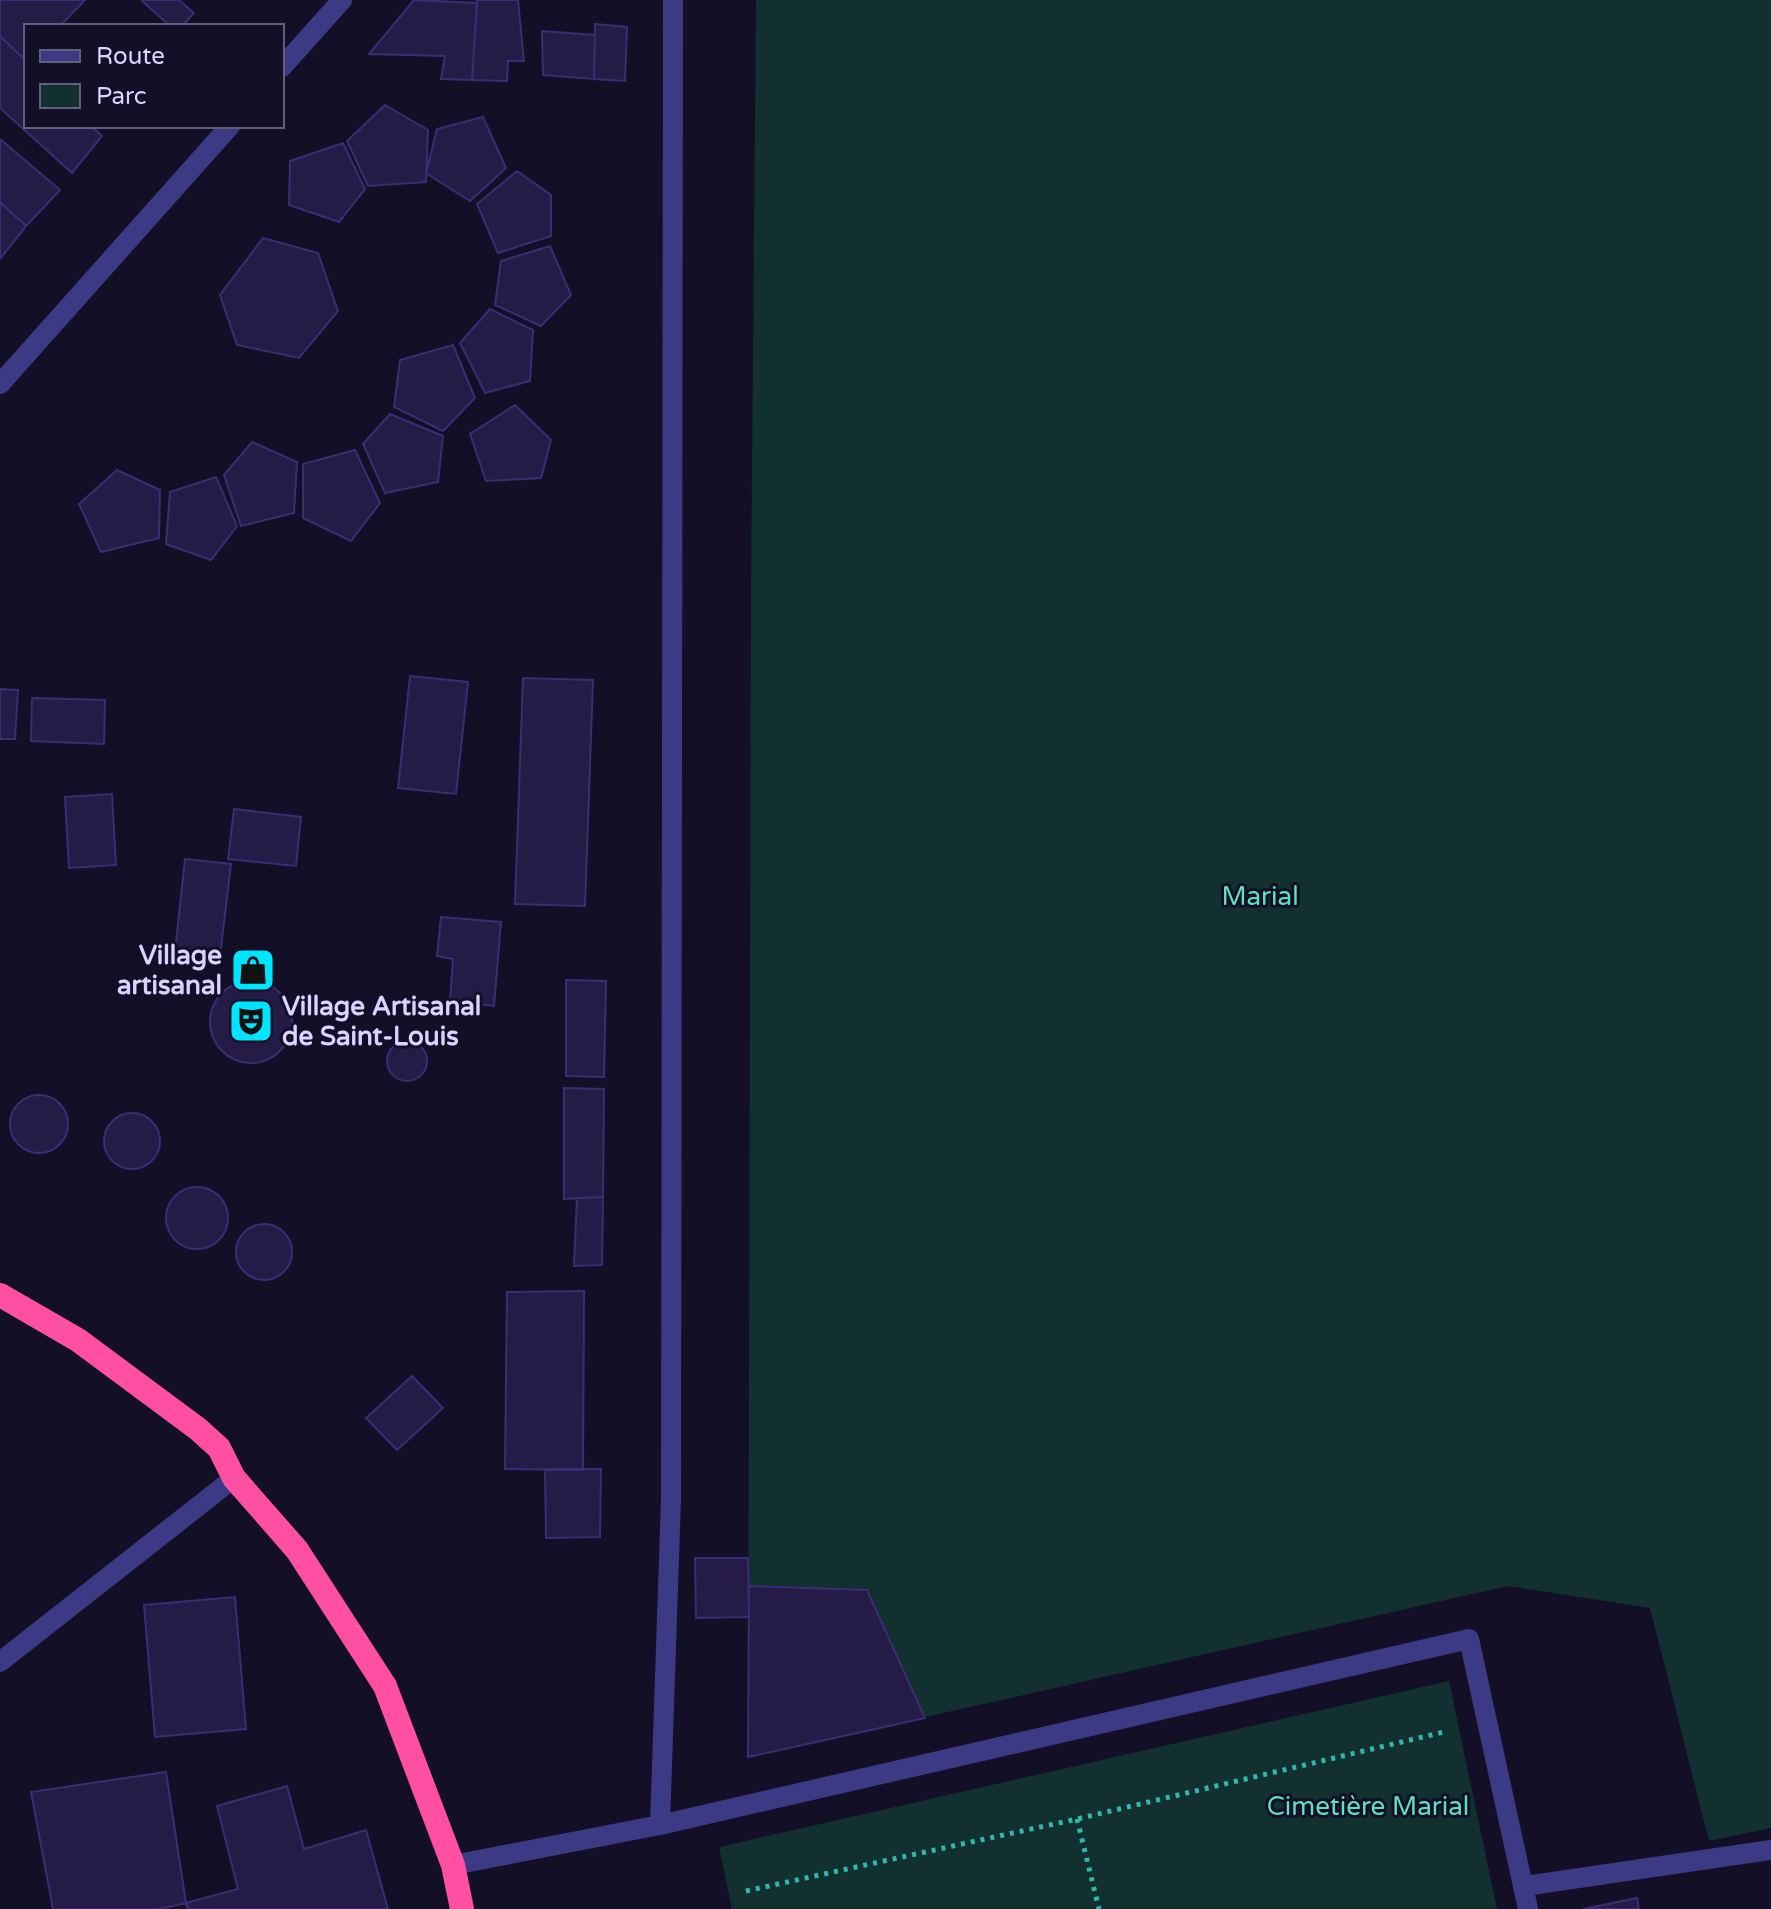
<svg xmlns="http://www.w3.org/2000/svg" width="1771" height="1909" font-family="'Varela Round',sans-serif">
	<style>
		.green { fill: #12302f }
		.building { fill: #241b47; stroke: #3b2d73; stroke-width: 2 }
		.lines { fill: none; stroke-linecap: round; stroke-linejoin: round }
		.path { stroke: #2fb8b0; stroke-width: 5; stroke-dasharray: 4 6; stroke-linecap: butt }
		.street { stroke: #3d3a85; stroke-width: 20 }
		.highway { stroke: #ff4fa3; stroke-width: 24 }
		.labels { text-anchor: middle; stroke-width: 6; stroke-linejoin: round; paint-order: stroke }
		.park-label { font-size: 26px; fill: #5fe0c0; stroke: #130f26 }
		.poi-label { font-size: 26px; font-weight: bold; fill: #d9d4ff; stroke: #130f26; text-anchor: end }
	</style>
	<rect width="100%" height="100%" fill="#130f26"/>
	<path class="green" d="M 756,0 L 1771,0 L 1771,1828 L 1709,1841 L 1650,1608 L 1508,1586 L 748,1757 L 751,590 Z
		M 1449,1681 L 1497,1909 L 732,1909 L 719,1847 Z"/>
	<path class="building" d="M 0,0 L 85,0 L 60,26 L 26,26 L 26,61 L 0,36 Z
		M 141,0 L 179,0 L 194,13 L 182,26 L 170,26 Z
		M 414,0 L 477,3 L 472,80 L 441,79 L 445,56 L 369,54 Z
		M 477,0 L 518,0 L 524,61 L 508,61 L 507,81 L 472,80 Z
		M 595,24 L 627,27 L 625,81 L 594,79 Z
		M 542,31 L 595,35 L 594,79 L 543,75 Z
		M 0,36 L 26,61 L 26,126 L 91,126 L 102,136 L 72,173 L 0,108 Z
		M 385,105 L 428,130 L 426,182 L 368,186 L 347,141 Z
		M 483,117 L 506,168 L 470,201 L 426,173 L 437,129 Z
		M 0,139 L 60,190 L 26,226 L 0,202 Z
		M 343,143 L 365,189 L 339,222 L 289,205 L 290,161 Z
		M 517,171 L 551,195 L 551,236 L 498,253 L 477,204 Z
		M 0,202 L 26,226 L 0,259 Z
		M 263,238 L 318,253 L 338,311 L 299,358 L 237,345 L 220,295 Z
		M 550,246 L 571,295 L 541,326 L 495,305 L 501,261 Z
		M 490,309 L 533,330 L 530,381 L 485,393 L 460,343 Z
		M 453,345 L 475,398 L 443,431 L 394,407 L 400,360 Z
		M 515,405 L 551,440 L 541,478 L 486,481 L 470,434 Z
		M 390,414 L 443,436 L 438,482 L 385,493 L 363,444 Z
		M 252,442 L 297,462 L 294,513 L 241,526 L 224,475 Z
		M 355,450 L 380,503 L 351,541 L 303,518 L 303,464 Z
		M 117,470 L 160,490 L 159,538 L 101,552 L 79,504 Z
		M 216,477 L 237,526 L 211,560 L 166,544 L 170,492 Z
		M 410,676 L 468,682 L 456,794 L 398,788 Z
		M 523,678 L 593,680 L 585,906 L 515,904 Z
		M 0,689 L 18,690 L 15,739 L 0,739 Z
		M 32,698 L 105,700 L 104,744 L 31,741 Z
		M 112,794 L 116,865 L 69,868 L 65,797 Z
		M 234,809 L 301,817 L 296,866 L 228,859 Z
		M 185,859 L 231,864 L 220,956 L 175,951 Z
		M 441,917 L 501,922 L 494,1006 L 450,1001 L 453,959 L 437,956 Z
		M 566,980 L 606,981 L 604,1077 L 566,1076 Z
		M210 1022a41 41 0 1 1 82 0a41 41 0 1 1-82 0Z
		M387 1061a20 20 0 1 1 40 0a20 20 0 1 1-40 0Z
		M 564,1088 L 604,1089 L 603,1197 L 564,1199 Z
		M10 1124a29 29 0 1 1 58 0a29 29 0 1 1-58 0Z
		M104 1141a28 28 0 1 1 56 0a28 28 0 1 1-56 0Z
		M166 1218a31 31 0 1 1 62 0a31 31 0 1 1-62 0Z
		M 603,1197 L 602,1265 L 574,1266 L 577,1198 Z
		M236 1252a28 28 0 1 1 56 0a28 28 0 1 1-56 0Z
		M 584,1291 L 583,1470 L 505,1469 L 507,1292 Z
		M 412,1376 L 443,1408 L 397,1450 L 366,1418 Z
		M 545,1469 L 601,1469 L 600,1537 L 546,1538 Z
		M 695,1558 L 748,1558 L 749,1617 L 696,1618 Z
		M 749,1586 L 867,1590 L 925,1718 L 748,1757 Z
		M 235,1597 L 246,1729 L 155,1737 L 144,1605 Z
		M 166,1772 L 186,1903 L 160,1909 L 53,1909 L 31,1792 Z
		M 287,1786 L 304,1849 L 366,1830 L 388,1909 L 188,1909 L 186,1903 L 238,1889 L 217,1806 Z
		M 1637,1898 L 1639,1909 L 1583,1909 Z"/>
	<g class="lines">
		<path class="path" d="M 1077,1819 L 1099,1909
			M 746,1891 L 1077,1819 L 1448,1731"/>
		<path class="street" d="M 282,67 L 342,0
			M 0,384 L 230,126
			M 0,1662 L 234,1478
			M 660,1825 L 671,1499 L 673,0
			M 453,1865 L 660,1825 L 1469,1639 L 1528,1909
			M 1524,1886 L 1771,1850"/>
		<path class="highway" d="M 0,1295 L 78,1340 L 198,1429 L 219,1448 L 234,1478 L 297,1550 L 385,1686 L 453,1865 L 462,1909"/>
	</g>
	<defs>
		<g id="shop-square" transform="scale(2.3)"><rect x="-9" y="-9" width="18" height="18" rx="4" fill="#00e5ff" stroke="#130f26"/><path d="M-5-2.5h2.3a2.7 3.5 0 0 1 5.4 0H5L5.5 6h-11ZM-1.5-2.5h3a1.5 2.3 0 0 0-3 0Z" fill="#111"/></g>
		<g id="theatre-square" transform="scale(2.3)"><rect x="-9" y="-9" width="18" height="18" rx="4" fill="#00e5ff" stroke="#130f26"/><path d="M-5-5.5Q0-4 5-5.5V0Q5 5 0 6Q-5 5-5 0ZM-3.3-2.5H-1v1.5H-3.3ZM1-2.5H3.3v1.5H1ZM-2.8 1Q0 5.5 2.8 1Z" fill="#111"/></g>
	</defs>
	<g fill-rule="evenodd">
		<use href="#shop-square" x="253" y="970"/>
		<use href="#theatre-square" x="251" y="1021"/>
	</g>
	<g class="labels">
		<g class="park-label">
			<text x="1260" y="905">Marial</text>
			<text x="1368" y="1815">Cimetière Marial</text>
		</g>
		<g class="poi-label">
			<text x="222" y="964">Village<tspan x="222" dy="30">artisanal</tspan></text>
			<text x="282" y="1015" text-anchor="start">Village Artisanal<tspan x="282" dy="30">de Saint-Louis</tspan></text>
		</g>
	</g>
	<rect x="24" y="24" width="260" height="104" fill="#130f26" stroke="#625e7d" stroke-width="2"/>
	<rect x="40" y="50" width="40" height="12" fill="#3d3a85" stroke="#625e7d" stroke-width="2"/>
	<text x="96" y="64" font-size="24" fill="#d9d4ff">Route</text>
	<rect x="40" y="84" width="40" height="24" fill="#12302f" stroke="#625e7d" stroke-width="2"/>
	<text x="96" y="104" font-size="24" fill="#d9d4ff">Parc</text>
</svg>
